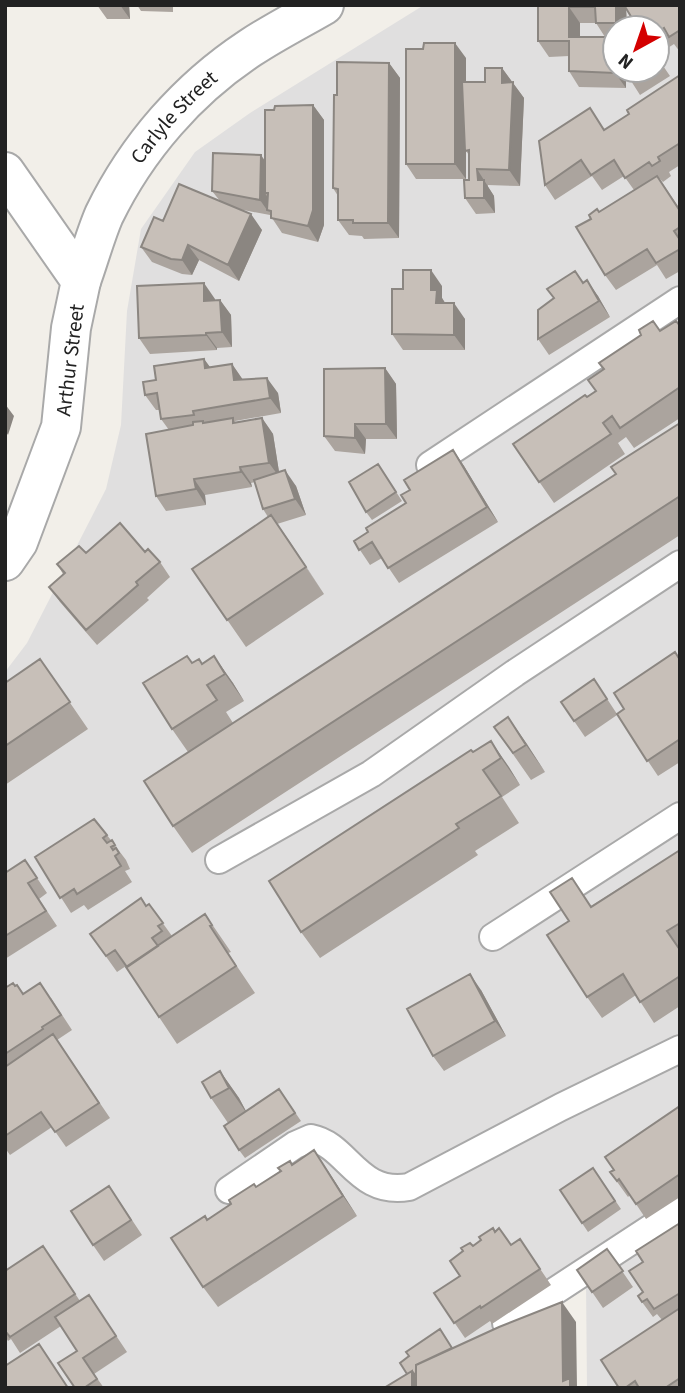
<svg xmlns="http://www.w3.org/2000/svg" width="685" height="1393" font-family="'Source Sans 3',sans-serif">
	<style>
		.residential { fill: #e0dfdf; fill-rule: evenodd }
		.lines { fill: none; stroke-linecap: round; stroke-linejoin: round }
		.lane-casing { stroke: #a9a9a9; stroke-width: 30 }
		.street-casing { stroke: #a9a9a9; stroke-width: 42 }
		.lane { stroke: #fff; stroke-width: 26 }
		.street { stroke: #fff; stroke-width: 38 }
		.wall { fill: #aba49e; fill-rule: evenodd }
		.shaded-wall { fill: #8b8681 }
		.building { fill: #c7bfb8; stroke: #8b8681; stroke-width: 2 }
		.labels { text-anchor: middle; stroke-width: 6; stroke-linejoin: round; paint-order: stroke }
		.street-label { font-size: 21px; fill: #222; stroke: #fff }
	</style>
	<rect width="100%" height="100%" fill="#f2efe9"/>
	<path class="residential" d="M 424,5 L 680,5 L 680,1388 L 587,1388 L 586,1282 L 422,1388 L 5,1388 L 5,672 L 27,643 L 106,489 L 121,425 L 127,311 L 141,229 L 195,152 L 250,113 ZM 615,28 L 657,28 L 657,70 L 615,70 Z"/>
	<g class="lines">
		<g class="lane-casing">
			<path id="lane" d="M 430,465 L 680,300
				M 219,860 L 371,774 L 515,673 L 680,564
				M 493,937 L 680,816
				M 229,1190 L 295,1145 L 311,1138 C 348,1145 357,1196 409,1187 L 561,1107 L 680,1049
				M 506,1323 L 680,1209"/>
		</g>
		<g class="street-casing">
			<g id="street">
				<path d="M 5,172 L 81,281 L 71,328 L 61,427 L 18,542 L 5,561"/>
				<path id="s1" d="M 81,281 C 89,259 95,236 104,215 C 137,147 188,89 250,48 C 274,32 300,19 324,5"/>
			</g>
		</g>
		<use href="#lane" class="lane"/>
		<use href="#street" class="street"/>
	</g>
	<path class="wall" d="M 97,5 L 129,5 L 130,19 L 107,19 Z
		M 137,5 L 173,5 L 173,12 L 141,11 Z
		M 538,5 L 680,5 L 680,52 L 674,44 L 657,55 L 657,28 L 626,10 L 627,28 L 615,28 L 615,70 L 657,70 L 657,57 L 670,76 L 640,95 L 626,73 L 626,88 L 579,87 L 569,71 L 569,56 L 549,57 L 538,41 ZM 580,23 L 596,23 L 605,37 L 580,37 Z
		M 423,49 L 466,58 L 466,82 L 485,82 L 502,68 L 524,98 L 520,186 L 488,185 L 488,187 L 494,196 L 495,213 L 476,214 L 465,198 L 469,180 L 469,155 L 466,151 L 466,179 L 416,179 L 406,164 Z
		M 389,63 L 400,78 L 399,238 L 364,239 L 362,236 L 349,235 L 338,220 L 338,196 L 333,188 L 337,95 Z
		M 680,75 L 680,165 L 669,172 L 671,176 L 663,182 L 659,178 L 680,209 L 680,271 L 666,279 L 657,265 L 616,290 L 605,275 L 591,219 L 599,212 L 634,190 L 624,176 L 602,190 L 592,176 L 555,200 L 545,185 L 605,130 L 629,114 Z
		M 313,105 L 324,120 L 324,225 L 318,242 L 282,233 L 270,215 L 238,209 L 262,230 L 239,281 L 199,260 L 192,275 L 182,274 L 152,262 L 141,247 L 163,221 L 220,201 L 212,191 L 265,160 L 274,110 Z
		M 575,271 L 584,283 L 598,296 L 610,317 L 549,355 L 538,339 L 554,298 Z
		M 442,286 L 442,298 L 445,303 L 465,319 L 465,350 L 403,350 L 392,334 L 403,289 Z
		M 215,299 L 215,300 L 220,300 L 231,315 L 232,347 L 217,348 L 217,350 L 150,354 L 139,338 Z
		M 680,326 L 680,418 L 634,448 L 626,437 L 618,443 L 625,454 L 554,503 L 513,444 L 596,391 L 661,331 Z
		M 204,359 L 210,367 L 232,364 L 243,380 L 278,393 L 281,413 L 235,421 L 236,423 L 262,418 L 273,434 L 279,472 L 296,486 L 306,515 L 277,524 L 324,594 L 246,647 L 192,569 L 268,517 L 263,509 L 255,482 L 251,483 L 252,487 L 205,495 L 206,505 L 166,511 L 156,496 L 169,430 L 161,419 L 160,410 L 156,410 L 145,395 L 156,380 Z
		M 385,368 L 396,384 L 397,439 L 366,439 L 365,454 L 335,451 L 324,436 Z
		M 680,423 L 680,535 L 192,853 L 173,826 L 188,752 L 172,729 L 192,663 L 202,664 L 214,656 L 233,683 L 244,701 L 226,712 L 233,723 L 616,474 Z
		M 453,450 L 464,466 L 498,522 L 399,583 L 382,558 L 370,565 L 354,541 L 368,532 L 406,503 L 410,490 Z
		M 378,464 L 402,501 L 372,520 L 366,512 Z
		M 145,552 L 160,562 L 170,577 L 147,598 L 149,600 L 97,645 L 60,602 L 49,587 L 63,574 L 57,564 L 86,553 Z
		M 40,659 L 88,729 L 5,785 L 5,683 Z
		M 680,660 L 680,762 L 658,776 L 617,715 L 585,737 L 561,702 L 594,679 L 617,714 L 624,709 Z
		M 508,717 L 545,772 L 531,780 L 494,727 Z
		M 491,741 L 520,785 L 502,797 L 519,823 L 475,851 L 478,855 L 320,958 L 301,932 L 473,752 Z
		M 107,835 L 126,860 L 130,869 L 125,871 L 132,882 L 88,910 L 84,905 L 71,913 L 35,857 Z
		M 680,850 L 680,1006 L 654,1023 L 636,995 L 602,1018 L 587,997 L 591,906 Z
		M 25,860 L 47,893 L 39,899 L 57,926 L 5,959 L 5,873 Z
		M 149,904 L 172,936 L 205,914 L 231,952 L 228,953 L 255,993 L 177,1044 L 159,1017 L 126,966 L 117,972 L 90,934 Z
		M 5,988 L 23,994 L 51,998 L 72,1030 L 57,1040 L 110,1118 L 66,1147 L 52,1127 L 10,1155 L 5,1148 Z
		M 481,990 L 506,1036 L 444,1071 L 433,1056 Z
		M 220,1071 L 239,1098 L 246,1111 L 279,1089 L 301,1121 L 245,1158 L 239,1150 L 228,1123 L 211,1098 Z
		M 680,1106 L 680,1197 L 646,1219 L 630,1195 L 628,1197 L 610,1172 Z
		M 292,1164 L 328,1171 L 357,1216 L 218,1307 L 203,1287 L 207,1220 Z
		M 593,1168 L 621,1209 L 588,1232 L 560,1190 Z
		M 120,1202 L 142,1235 L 104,1261 L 93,1245 Z
		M 680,1223 L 680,1388 L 619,1388 L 662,1320 L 657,1314 L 653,1317 L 642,1302 L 643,1262 Z
		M 495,1231 L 511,1245 L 520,1239 L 551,1285 L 492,1324 L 490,1321 L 465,1338 L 434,1293 L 460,1276 L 473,1246 Z
		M 43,1246 L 80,1301 L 89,1295 L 127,1352 L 94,1374 L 104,1388 L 75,1388 L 77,1351 L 61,1326 L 20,1353 L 11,1339 L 8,1341 L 5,1336 L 5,1271 Z
		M 607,1249 L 633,1287 L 603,1308 L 577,1270 Z"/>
	<path class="shaded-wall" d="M 120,5 L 129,5 L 130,19 Z
		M 616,5 L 626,5 L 627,28 L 620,28 L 616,23 Z
		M 569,7 L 580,23 L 580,52 L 569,37 Z
		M 455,43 L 466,58 L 466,179 L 455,164 Z
		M 389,63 L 400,78 L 399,238 L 388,223 Z
		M 502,68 L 524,98 L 520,186 L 509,170 Z
		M 615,70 L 626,70 L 626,88 L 615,73 Z
		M 313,105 L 324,120 L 324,225 L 318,242 L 308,226 Z
		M 261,155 L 272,171 L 268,193 L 265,193 L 271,203 L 267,210 L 260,200 Z
		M 477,169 L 494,196 L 495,213 L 484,198 L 478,180 Z
		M 251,214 L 262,230 L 239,281 L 228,265 Z
		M 188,245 L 199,260 L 192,275 L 182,260 Z
		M 431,270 L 442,286 L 442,298 L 447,306 L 436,303 L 431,290 Z
		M 587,280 L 598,296 L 610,317 L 599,301 Z
		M 204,283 L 215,299 L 215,316 L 204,301 Z
		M 220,300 L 231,315 L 232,347 L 222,332 Z
		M 454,303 L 465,319 L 465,350 L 454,335 Z
		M 206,333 L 217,348 L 217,350 L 206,335 Z
		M 204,359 L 215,374 L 205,368 Z
		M 232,364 L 243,380 L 234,380 Z
		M 385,368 L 396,384 L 397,439 L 386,424 Z
		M 267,378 L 278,393 L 281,413 L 270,398 Z
		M 5,404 L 14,416 L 8,435 L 5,430 Z
		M 262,418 L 273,434 L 280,478 L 269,463 Z
		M 355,424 L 366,439 L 365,454 L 355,438 Z
		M 453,450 L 464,466 L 498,522 L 487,507 Z
		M 240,467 L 251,483 L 252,487 L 241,472 Z
		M 285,470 L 296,486 L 306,515 L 295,499 Z
		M 194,479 L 205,495 L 206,505 L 196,489 Z
		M 271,515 L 290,542 L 324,594 L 306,567 Z
		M 214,656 L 233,683 L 244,701 L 225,674 Z
		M 508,717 L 527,744 L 545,772 L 526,745 Z
		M 491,741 L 509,767 L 520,785 L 501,758 Z
		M 470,974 L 481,990 L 506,1036 L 495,1021 Z
		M 220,1071 L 239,1098 L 248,1115 L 229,1088 Z
		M 314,1150 L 328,1171 L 357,1216 L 343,1196 Z
		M 562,1302 L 576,1322 L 577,1388 L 567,1388 L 563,1381 Z
		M 412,1371 L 424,1388 L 412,1388 Z"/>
	<path class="building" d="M 538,5 L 616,5 L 616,23 L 596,23 L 595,7 L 569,7 L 569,37 L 615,37 L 615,73 L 569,71 L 569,41 L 538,41 Z
		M 624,5 L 680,5 L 680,30 L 669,37 L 664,28 L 657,33 L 657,28 L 638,28 Z
		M 424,43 L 455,43 L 455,164 L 406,164 L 406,49 L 423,49 Z
		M 337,62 L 389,63 L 388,223 L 353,223 L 353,220 L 338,220 L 338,189 L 333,188 L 334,95 L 337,95 Z
		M 485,68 L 502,68 L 502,83 L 513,82 L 509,170 L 477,169 L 478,180 L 484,180 L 484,198 L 465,198 L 464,180 L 469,180 L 469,150 L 465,151 L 462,82 L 485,82 Z
		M 624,70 L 644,70 L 630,79 Z
		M 680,75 L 680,143 L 658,157 L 660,161 L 652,166 L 649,162 L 625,178 L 614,160 L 591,175 L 581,160 L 545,185 L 539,141 L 590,108 L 604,130 L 629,114 L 627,110 Z
		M 313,105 L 313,210 L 308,226 L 271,218 L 271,211 L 267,210 L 268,193 L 265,193 L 265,110 L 274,110 L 275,106 Z
		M 213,153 L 261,155 L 260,200 L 212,191 Z
		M 657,176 L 680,211 L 680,227 L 674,231 L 680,240 L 680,249 L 656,263 L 647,249 L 605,275 L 576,227 L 591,219 L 589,215 L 597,209 L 599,212 Z
		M 179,184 L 251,214 L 228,265 L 188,245 L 182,260 L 171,259 L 141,247 L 154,217 L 163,221 Z
		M 403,270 L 431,270 L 431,290 L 437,290 L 436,303 L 454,303 L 454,335 L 392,334 L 392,289 L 403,289 Z
		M 575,271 L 583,283 L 587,280 L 599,301 L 538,339 L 538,310 L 554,298 L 547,289 Z
		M 204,283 L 204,301 L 220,300 L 222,332 L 206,333 L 206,335 L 139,338 L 137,286 Z
		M 653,321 L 660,331 L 676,321 L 680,326 L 680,387 L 620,428 L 612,416 L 603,423 L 611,434 L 539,482 L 513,444 L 585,395 L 587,397 L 596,391 L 588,380 L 604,369 L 599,363 L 641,335 L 639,330 Z
		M 204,359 L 205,368 L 232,364 L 234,380 L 267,378 L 270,398 L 193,411 L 194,415 L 161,419 L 157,393 L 145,395 L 143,382 L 156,380 L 154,366 Z
		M 385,368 L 386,424 L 355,424 L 355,438 L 324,436 L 324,369 Z
		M 233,418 L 233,423 L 262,418 L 269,463 L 240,467 L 241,472 L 194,479 L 196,489 L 156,496 L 146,434 L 193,425 L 193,422 L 203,421 L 203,423 Z
		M 680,423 L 680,496 L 173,826 L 144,781 L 616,474 L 611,467 Z
		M 453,450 L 487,507 L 388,568 L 372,542 L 359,550 L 354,541 L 368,532 L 366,528 L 406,503 L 401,495 L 410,490 L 404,480 Z
		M 378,464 L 396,492 L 366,512 L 349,482 Z
		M 285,470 L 295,499 L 263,509 L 254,480 Z
		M 271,515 L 306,567 L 227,620 L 192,569 Z
		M 120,523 L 145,552 L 148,549 L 160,562 L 136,582 L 138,585 L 86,630 L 49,587 L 65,573 L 57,564 L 79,546 L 86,553 Z
		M 675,652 L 680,660 L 680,739 L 647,761 L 617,714 L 624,709 L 614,693 Z
		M 187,656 L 192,663 L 199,659 L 202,664 L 214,656 L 225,674 L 207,685 L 217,700 L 172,729 L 143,683 Z
		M 40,659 L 70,702 L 5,746 L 5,683 Z
		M 594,679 L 607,699 L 574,721 L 561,702 Z
		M 508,717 L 526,745 L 513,753 L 494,727 Z
		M 491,741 L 501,758 L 483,770 L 501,796 L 456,824 L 459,828 L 301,932 L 269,881 L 471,750 L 473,752 Z
		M 94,819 L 107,835 L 103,838 L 107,843 L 112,840 L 115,845 L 111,847 L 113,850 L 116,848 L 119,853 L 115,856 L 121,866 L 77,894 L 74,889 L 60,898 L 35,857 Z
		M 680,850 L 680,923 L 667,931 L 680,950 L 680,976 L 640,1002 L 623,974 L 587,997 L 547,935 L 569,921 L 550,892 L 572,878 L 591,907 Z
		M 25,860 L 37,878 L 28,883 L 46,911 L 5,936 L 5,873 Z
		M 141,898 L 146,906 L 149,904 L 163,923 L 158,926 L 162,931 L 152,938 L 158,946 L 127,967 L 115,950 L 106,956 L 90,934 Z
		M 205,914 L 212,925 L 210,926 L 236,966 L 159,1017 L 126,967 Z
		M 470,974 L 495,1021 L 433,1056 L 407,1009 Z
		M 13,983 L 15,986 L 17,985 L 23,994 L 40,983 L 61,1015 L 42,1027 L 43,1029 L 5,1054 L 5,988 Z
		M 53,1034 L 99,1103 L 55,1132 L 41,1112 L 5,1136 L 5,1067 Z
		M 220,1071 L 229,1088 L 211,1098 L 202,1082 Z
		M 279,1089 L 295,1113 L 239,1150 L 224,1126 Z
		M 680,1106 L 680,1174 L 636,1204 L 619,1179 L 617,1181 L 610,1172 L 614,1170 L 605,1157 Z
		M 314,1150 L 343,1196 L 203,1287 L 171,1238 L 205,1216 L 207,1220 L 231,1204 L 229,1200 L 254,1184 L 256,1187 L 281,1171 L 278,1168 L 290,1161 L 292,1165 Z
		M 593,1168 L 615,1201 L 582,1223 L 560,1190 Z
		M 109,1186 L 131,1220 L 93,1245 L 71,1211 Z
		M 680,1223 L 680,1293 L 654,1309 L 647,1299 L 642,1302 L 638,1296 L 643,1292 L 629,1271 L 643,1262 L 636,1251 Z
		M 493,1228 L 495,1232 L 499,1228 L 511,1245 L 520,1239 L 540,1269 L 481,1308 L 480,1306 L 454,1323 L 434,1293 L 460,1276 L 450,1261 L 463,1251 L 461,1248 L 470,1243 L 473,1246 L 481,1240 L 479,1237 Z
		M 43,1246 L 75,1294 L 10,1337 L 5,1331 L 5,1271 Z
		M 607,1249 L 623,1271 L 592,1292 L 577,1270 Z
		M 89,1295 L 116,1336 L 83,1358 L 97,1379 L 84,1388 L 75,1388 L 58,1363 L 77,1351 L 55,1317 Z
		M 562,1302 L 563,1381 L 570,1378 L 570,1388 L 416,1388 L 416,1365 L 499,1327 Z
		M 680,1308 L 680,1378 L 665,1388 L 639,1388 L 635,1381 L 625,1388 L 619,1388 L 601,1360 Z
		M 440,1329 L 452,1348 L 416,1365 L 416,1376 L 412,1371 L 407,1374 L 400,1363 L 409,1356 L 406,1352 Z
		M 39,1344 L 68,1388 L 5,1388 L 5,1366 Z
		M 412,1371 L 412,1388 L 384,1388 Z"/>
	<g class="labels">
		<g class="street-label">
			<text dy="7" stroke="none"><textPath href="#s1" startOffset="191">Carlyle Street</textPath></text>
			<text transform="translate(70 360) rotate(-83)" y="7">Arthur Street</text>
		</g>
	</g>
	<rect width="685" height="1393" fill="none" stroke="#222222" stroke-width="14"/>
	<g transform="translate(636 49) rotate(220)"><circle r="33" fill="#ffffff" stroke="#a7a7a7" stroke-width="2"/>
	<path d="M0-5L12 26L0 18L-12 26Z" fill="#d40000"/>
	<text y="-10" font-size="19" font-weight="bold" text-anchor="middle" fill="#222222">N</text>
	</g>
</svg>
